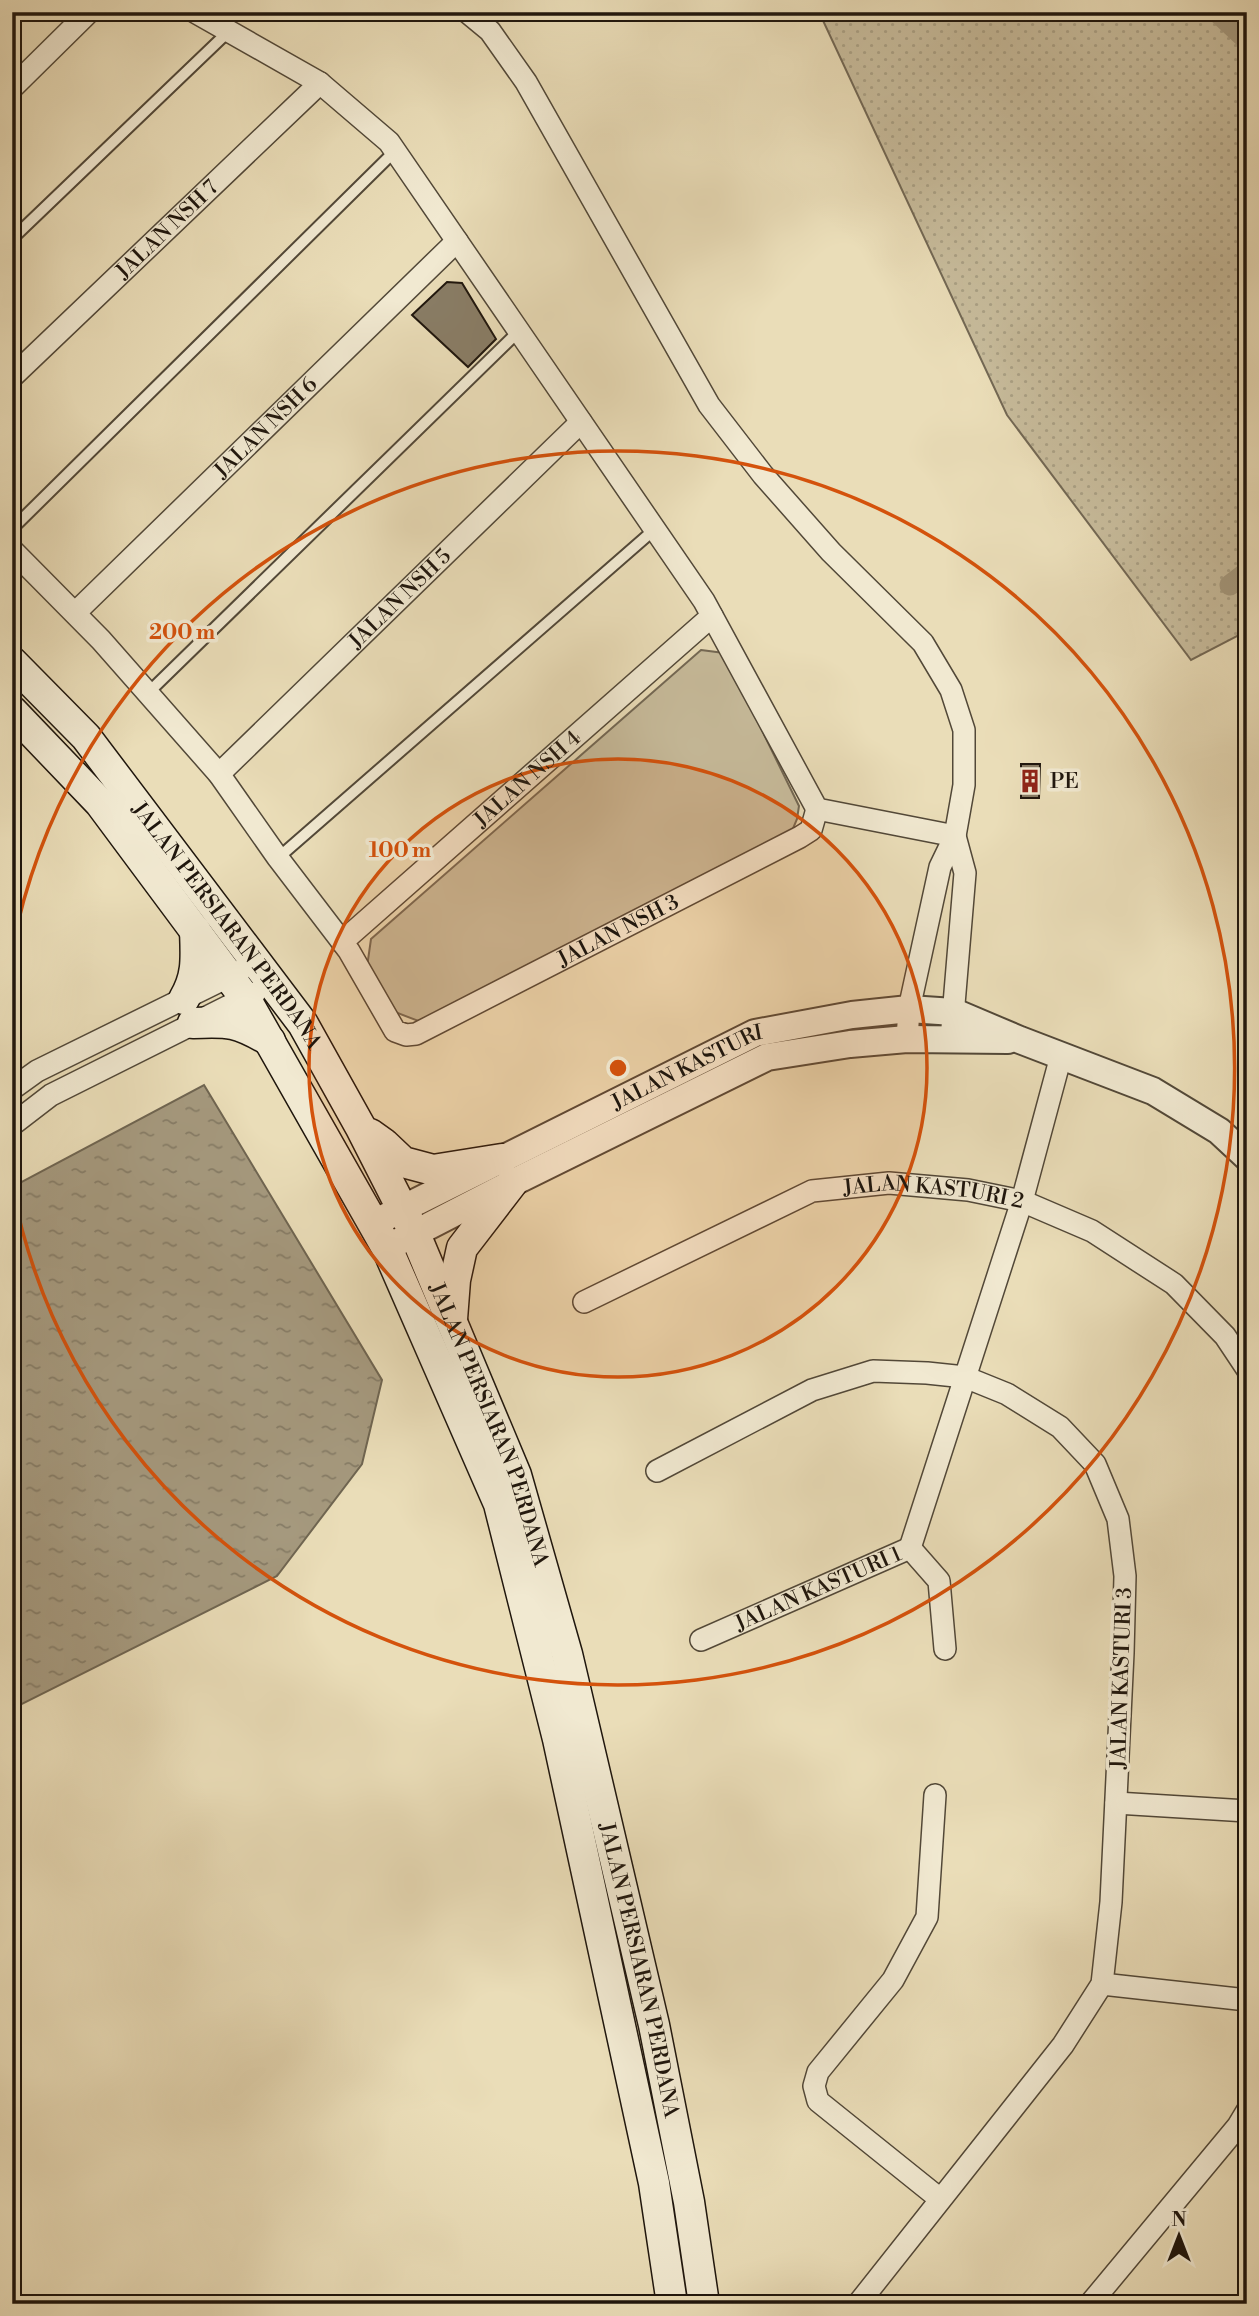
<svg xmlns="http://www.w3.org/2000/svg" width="1259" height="2316" font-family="'Libre Bodoni',serif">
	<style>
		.grass { fill: url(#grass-dots); stroke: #736854; stroke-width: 2 }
		.park { fill: #c7bb9b; stroke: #736854; stroke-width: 2 }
		.water { fill: url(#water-ripples); stroke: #6f6551; stroke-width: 2 }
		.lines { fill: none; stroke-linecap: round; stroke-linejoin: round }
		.canal { stroke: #a5997e; stroke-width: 21 }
		.building { fill: #897d66; stroke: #1f160d; stroke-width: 2 }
		.service-casing { stroke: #524838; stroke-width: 14 }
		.minor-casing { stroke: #524838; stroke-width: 24 }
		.tertiary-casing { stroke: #524838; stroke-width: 30 }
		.secondary-casing { stroke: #1f160d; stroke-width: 33 }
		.service { stroke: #f1e9d1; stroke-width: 10 }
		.minor { stroke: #f1e9d1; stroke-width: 21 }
		.tertiary { stroke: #f1e9d1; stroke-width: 26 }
		.secondary { stroke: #f1e9d1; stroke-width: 30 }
		.ring { fill: none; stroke: #d4520c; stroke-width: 3.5 }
		.labels { text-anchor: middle; stroke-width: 7; stroke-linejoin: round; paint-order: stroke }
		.street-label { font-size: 21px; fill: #1f160d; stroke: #f1e9d1 }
		.poi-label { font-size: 21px; fill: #1f160d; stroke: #f1e9d1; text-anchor: start }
		.centre { fill: #d4520c; stroke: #f1e9d1; stroke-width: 3.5 }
		.ring-label { font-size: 21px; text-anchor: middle; font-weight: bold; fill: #d4520c; stroke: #f1e9d1; stroke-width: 7; stroke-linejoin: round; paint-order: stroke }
	</style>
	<defs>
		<pattern id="grass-dots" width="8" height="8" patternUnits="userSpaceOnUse" patternTransform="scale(1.75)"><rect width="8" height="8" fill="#c7bb9b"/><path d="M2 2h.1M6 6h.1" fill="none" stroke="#aaa084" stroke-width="1.8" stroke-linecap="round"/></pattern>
		<pattern id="water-ripples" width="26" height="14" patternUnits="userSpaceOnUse" patternTransform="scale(1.75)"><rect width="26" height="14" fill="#a5997e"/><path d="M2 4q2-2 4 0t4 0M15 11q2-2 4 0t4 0" fill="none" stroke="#867c66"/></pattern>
	</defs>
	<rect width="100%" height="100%" fill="#eaddb8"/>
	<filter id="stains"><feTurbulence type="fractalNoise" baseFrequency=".00286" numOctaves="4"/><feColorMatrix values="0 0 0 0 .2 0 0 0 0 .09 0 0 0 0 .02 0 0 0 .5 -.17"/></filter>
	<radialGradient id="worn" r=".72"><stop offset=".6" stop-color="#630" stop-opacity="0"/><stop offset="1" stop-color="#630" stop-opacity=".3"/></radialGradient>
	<path class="grass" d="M 819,12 L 1247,12 L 1247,631 L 1191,660 L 1007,415 Z"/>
	<path class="park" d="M 701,650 L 724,653 L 799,806 L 797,819 L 792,831 L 421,1022 L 395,1012 L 367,967 L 371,939 Z"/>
	<path class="water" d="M 204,1085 L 382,1380 L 362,1464 L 277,1576 L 12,1709 L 12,1187 Z"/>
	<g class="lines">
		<path class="canal" d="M 1217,12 L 1247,40
			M 1230,585 L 1247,572"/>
	</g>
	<path class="building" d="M 447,282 L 462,283 L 496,339 L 468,367 L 412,315 Z
		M 1021,764 L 1040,764 L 1039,798 L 1021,798 Z"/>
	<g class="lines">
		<g class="service-casing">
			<path id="service" d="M 12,239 L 229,31
				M 12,529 L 395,151
				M 148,693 L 519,331
				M 278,858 L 655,529"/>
		</g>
		<g class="minor-casing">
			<g id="minor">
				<path d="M 195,12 L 320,83 L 389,142 L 704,601 L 817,809 L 955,836"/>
				<path d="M 467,12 L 490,31 L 526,82 L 709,405 L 763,475 L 831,552 L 923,643 L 951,690 L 964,730 L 964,785 L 955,836 L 940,867 L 909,1009 L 907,1039"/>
				<path d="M 12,88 L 89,12"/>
				<path id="s1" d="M 12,377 L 320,83"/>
				<path id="s2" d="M 12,550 L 101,640 L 219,774 L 278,858 L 349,951 L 395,1031 L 406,1035 L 416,1034 L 800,837 L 811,830 L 817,809"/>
				<path id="s3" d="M 75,613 L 457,241"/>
				<path id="s4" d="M 219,774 L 581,422"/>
				<path id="s5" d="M 342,942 L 712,616"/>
				<path d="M 952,1028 L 965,873 L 955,836"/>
				<path d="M 12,1089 L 37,1071 L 240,971"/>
				<path d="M 12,1125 L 51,1095 L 255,993"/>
				<path id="s6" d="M 584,1302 L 812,1191 L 889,1183 L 968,1190 L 1022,1201 L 1092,1231 L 1174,1284 L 1225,1336 L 1247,1369"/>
				<path d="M 657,1471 L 812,1390 L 873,1371 L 927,1373 L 965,1377 L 1007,1394 L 1060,1427 L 1095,1464 L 1118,1519 L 1125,1576 L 1123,1653 L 1111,1902 L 1102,1984 L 1063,2045 L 858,2304"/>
				<path d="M 910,1548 L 1022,1201 L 1061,1056"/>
				<path id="s7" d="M 701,1640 L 910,1548 L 939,1581 L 945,1649"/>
				<path d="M 935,1795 L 927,1917 L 893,1980 L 818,2072 L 814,2086 L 818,2101 L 940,2199"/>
				<path d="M 1116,1803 L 1247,1811"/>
				<path d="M 1102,1984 L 1247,2000"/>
				<path d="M 1090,2304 L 1238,2126 L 1247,2111"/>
			</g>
		</g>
		<g class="tertiary-casing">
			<g id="tertiary">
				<path id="s8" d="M 374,1223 L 755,1033 L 852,1015 L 909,1009 L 954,1012 L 1020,1040 L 1153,1091 L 1219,1131 L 1247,1157"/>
				<path d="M 398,1242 L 512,1183 L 767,1057 L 850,1044 L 907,1039 L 1008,1040"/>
			</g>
		</g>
		<g class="secondary-casing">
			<g id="secondary">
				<path id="s9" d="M 12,662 L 86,737 L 303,1024 L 361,1128 L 415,1234 L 516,1475 L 567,1654 L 654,2025 L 689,2202 L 704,2304"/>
				<path d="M 12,711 L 100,803 L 245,998 L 387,1248 L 499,1504 L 558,1739 L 654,2183 L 672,2304"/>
				<path d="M 184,999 C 198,976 196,957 195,930"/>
				<path d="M 193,1023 C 229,1021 238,1022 270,1041"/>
				<path d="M 370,1134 L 384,1144 L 403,1162 L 433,1170 L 502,1159"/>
				<path d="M 452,1319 L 455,1280 L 462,1248 L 512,1183"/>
			</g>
		</g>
		<use href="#service" class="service"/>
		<use href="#minor" class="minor"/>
		<use href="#tertiary" class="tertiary"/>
		<use href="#secondary" class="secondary"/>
	</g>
	<circle cx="618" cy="1068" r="309" fill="#d4520c" fill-opacity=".12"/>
	<g class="ring">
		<circle cx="618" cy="1068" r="309"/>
		<path d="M12 950A617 617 0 1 1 12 1186"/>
	</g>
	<defs>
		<g id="building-bare" transform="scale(1.89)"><path d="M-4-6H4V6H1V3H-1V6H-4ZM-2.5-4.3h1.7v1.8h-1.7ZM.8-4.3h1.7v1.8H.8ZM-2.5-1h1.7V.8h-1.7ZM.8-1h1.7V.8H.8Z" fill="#8f2418" stroke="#f1e9d1" stroke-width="2.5" paint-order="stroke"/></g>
	</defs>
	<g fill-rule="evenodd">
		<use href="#building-bare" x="1030" y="781"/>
	</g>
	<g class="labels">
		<g class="street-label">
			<text dy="7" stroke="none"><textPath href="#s1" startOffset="214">JALAN NSH 7</textPath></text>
			<text dy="7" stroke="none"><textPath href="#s3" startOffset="266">JALAN NSH 6</textPath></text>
			<text dy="7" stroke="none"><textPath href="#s4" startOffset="252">JALAN NSH 5</textPath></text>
			<text dy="7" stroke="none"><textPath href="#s5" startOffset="247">JALAN NSH 4</textPath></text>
			<text dy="7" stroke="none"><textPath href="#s9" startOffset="341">JALAN PERSIARAN PERDANA</textPath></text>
			<text dy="7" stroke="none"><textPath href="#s2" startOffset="866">JALAN NSH 3</textPath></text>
			<text dy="7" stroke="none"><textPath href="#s8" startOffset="350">JALAN KASTURI</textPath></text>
			<text dy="7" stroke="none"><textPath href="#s6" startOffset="376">JALAN KASTURI 2</textPath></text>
			<text dy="7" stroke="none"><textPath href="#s9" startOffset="908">JALAN PERSIARAN PERDANA</textPath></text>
			<text dy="7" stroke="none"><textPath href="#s7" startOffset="128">JALAN KASTURI 1</textPath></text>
			<text transform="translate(1121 1678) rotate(-88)" y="7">JALAN KASTURI 3</text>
			<text dy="7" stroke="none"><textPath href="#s9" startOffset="1475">JALAN PERSIARAN PERDANA</textPath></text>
		</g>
		<g class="poi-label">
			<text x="1050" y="788">PE</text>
		</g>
	</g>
	<circle cx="618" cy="1068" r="10" class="centre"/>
	<g class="ring-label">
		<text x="182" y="639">200 m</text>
		<text x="400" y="857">100 m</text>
	</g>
	<rect width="1259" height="2316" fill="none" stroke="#eaddb8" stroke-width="42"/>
	<rect x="14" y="14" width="1231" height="2288" fill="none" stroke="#1f160d" stroke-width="3.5"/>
	<rect x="21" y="21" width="1217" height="2274" fill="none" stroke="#1f160d" stroke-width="2"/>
	<g transform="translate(1179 2236)" stroke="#f1e9d1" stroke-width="5" paint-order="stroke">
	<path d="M0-5L12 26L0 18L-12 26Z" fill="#1f160d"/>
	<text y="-10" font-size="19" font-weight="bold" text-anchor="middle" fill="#1f160d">N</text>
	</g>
	<rect width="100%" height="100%" filter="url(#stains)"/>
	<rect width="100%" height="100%" fill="url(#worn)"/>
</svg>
